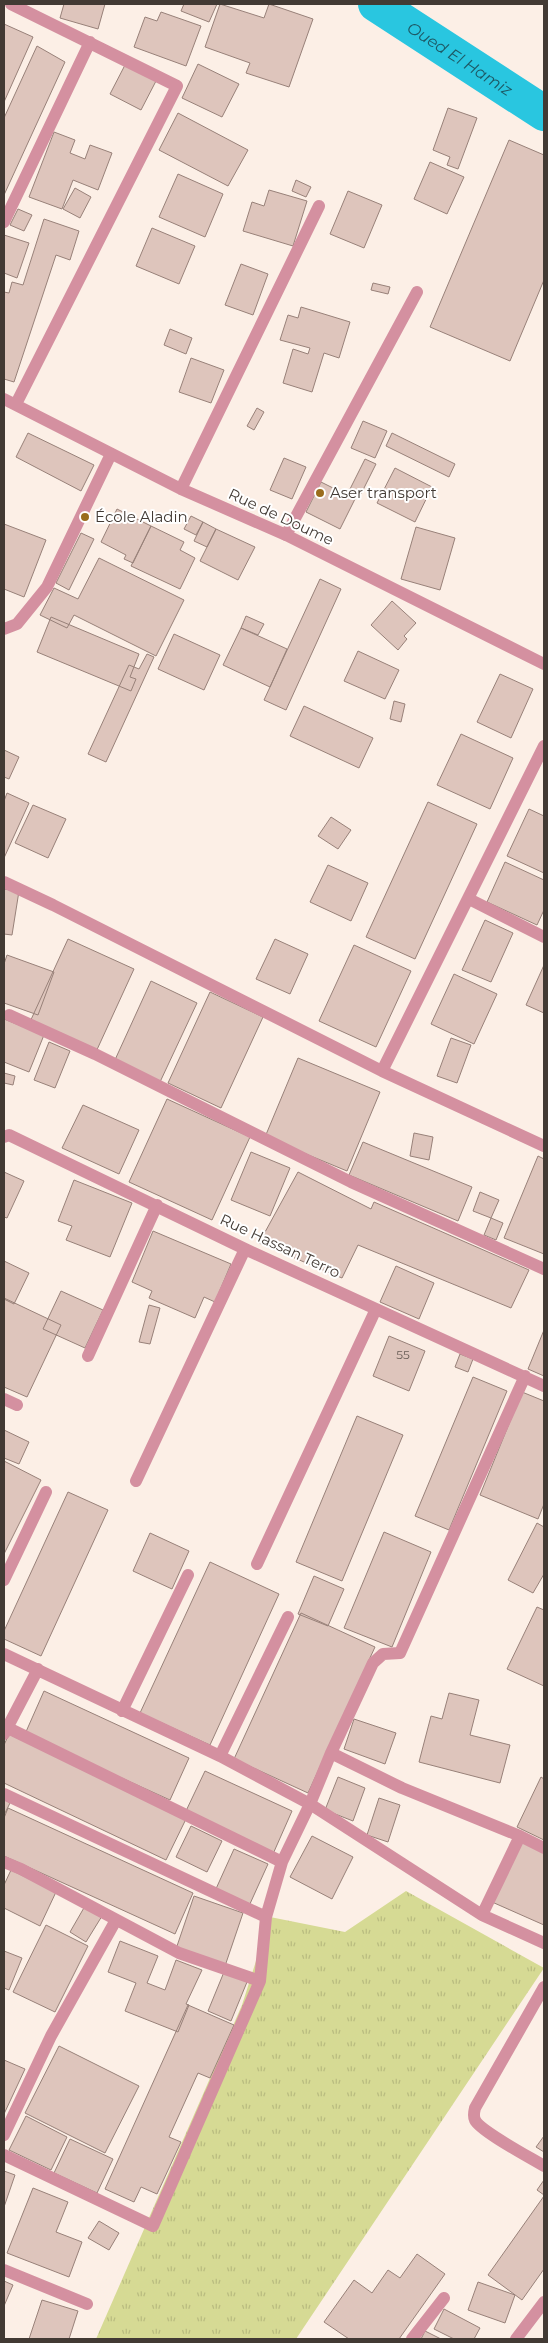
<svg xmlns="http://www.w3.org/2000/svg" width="548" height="2343" font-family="Montserrat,sans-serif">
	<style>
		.grass { fill: url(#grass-tufts) }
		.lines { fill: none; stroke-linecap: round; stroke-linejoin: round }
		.river { stroke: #29c6e0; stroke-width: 36 }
		.building { fill: #dec5bc; stroke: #988179 }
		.lane { stroke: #d490a0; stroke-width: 12 }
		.street { stroke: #d490a0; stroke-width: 12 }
		.poi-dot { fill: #9a6c1c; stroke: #fff; stroke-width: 2 }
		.labels { text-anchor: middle; stroke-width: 4; stroke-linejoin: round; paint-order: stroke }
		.number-label { font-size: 12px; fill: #695d56 }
		.poi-label { font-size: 15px; fill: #423a34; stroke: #fff; text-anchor: start }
		.street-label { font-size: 15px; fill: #423a34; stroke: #fff }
		.water-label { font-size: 16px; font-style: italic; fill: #1e5965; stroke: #fff }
	</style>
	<defs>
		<pattern id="grass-tufts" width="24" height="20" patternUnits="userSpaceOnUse" patternTransform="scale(1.25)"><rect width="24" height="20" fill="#d6da94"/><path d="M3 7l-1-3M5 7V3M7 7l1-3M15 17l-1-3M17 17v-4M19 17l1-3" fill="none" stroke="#b9bc80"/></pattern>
	</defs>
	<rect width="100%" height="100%" fill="#fcefe6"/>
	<path class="grass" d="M 406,1891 L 544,1968 L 296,2339 L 96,2339 L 242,2005 L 270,1917 L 345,1932 Z"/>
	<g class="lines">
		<path class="river" id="s1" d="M 376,4 L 544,113"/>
	</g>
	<path class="building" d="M 64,4 L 105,4 L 98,29 L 60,18 Z
		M 184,4 L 217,4 L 209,22 L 181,11 Z
		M 220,4 L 264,18 L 269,4 L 313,19 L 289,87 L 246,73 L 250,63 L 205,47 Z
		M 161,12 L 201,26 L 186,66 L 134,47 L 145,17 L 157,21 Z
		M 4,24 L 33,37 L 4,102 Z
		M 37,46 L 65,62 L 4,195 L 4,118 Z
		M 198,64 L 239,84 L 222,117 L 182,98 Z
		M 125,65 L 156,81 L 141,110 L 110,94 Z
		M 448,108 L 477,118 L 458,169 L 447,165 L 450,157 L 433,150 Z
		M 178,113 L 248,150 L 228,186 L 159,150 Z
		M 54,132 L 75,140 L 70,153 L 85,159 L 90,145 L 112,153 L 98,190 L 73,180 L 62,209 L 29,197 Z
		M 509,140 L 544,155 L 544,280 L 510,361 L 430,327 Z
		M 430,162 L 464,177 L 447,214 L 414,199 Z
		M 178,174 L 223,194 L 205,237 L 159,217 Z
		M 296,180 L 311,187 L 306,197 L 292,191 Z
		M 75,188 L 91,197 L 80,218 L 63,209 Z
		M 269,190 L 307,201 L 293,246 L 243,231 L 252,202 L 264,206 Z
		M 348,191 L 382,205 L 364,248 L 330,234 Z
		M 18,209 L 32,215 L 24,231 L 10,225 Z
		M 44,219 L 79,231 L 70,260 L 56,255 L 14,382 L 4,379 L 4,292 L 9,293 L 12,282 L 23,285 Z
		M 152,228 L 195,246 L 179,284 L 136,266 Z
		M 4,235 L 29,243 L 17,278 L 4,273 Z
		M 241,264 L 268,274 L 253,315 L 225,305 Z
		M 373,283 L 390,287 L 388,294 L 371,290 Z
		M 301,307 L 350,322 L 339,358 L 324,353 L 312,392 L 283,383 L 293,349 L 308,354 L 310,348 L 280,340 L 288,315 L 298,318 Z
		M 170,329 L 192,338 L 186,354 L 164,345 Z
		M 191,358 L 224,370 L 211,403 L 179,392 Z
		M 257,408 L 264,412 L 254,430 L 247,426 Z
		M 363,421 L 387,431 L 375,458 L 351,448 Z
		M 28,433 L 94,465 L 81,491 L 16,457 Z
		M 392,433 L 455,464 L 449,477 L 386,446 Z
		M 284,458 L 306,467 L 292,499 L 270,490 Z
		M 365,459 L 376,464 L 361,494 L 350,489 Z
		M 395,468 L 432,487 L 415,522 L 377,503 Z
		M 321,482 L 355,499 L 340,529 L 306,512 Z
		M 117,509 L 151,526 L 133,563 L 124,559 L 126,555 L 101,542 Z
		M 191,516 L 203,522 L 196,535 L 184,529 Z
		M 203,522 L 216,529 L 207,547 L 194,541 Z
		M 4,524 L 46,540 L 24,597 L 4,589 Z
		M 151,526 L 184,542 L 180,550 L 195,558 L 180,589 L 131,566 Z
		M 416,527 L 455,538 L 440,590 L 401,579 Z
		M 216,529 L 255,547 L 238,580 L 200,561 Z
		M 81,533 L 94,539 L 69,590 L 56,583 Z
		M 99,558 L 184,600 L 156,656 L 74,615 L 67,628 L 40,615 L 54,588 L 78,599 Z
		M 320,579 L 341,589 L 286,710 L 264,700 Z
		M 392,601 L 416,623 L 404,636 L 407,639 L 398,650 L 371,625 Z
		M 246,616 L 264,624 L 258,635 L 241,628 Z
		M 51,617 L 139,654 L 130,677 L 136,679 L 131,691 L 37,652 Z
		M 241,628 L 287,649 L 270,687 L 223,665 Z
		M 174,634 L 220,655 L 204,690 L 158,669 Z
		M 358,651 L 399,670 L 385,699 L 344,681 Z
		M 147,654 L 154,657 L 106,762 L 88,754 L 129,665 L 139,669 Z
		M 500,674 L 533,689 L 511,738 L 477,722 Z
		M 394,701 L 405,704 L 401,722 L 390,719 Z
		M 304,706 L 373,738 L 359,768 L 290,736 Z
		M 461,734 L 513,758 L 490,809 L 437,785 Z
		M 4,750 L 19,757 L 9,779 L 4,777 Z
		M 7,793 L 29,803 L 4,858 L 4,801 Z
		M 428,802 L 477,824 L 415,959 L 366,937 Z
		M 33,805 L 66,819 L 48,858 L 15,843 Z
		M 529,809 L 544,816 L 544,873 L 507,856 Z
		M 331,817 L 351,830 L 338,849 L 318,836 Z
		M 505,862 L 544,880 L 544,910 L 537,925 L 487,902 Z
		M 328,865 L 368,883 L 351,921 L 310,902 Z
		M 4,889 L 19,891 L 12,935 L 4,934 Z
		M 485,920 L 513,933 L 491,982 L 462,970 Z
		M 68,939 L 134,969 L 95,1054 L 29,1024 Z
		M 275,939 L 308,954 L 290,994 L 256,979 Z
		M 354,945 L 411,971 L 376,1047 L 319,1021 Z
		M 7,955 L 54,972 L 38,1015 L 4,1003 L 4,964 Z
		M 544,965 L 544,1013 L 526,1005 Z
		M 454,974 L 497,994 L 474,1044 L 431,1024 Z
		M 151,981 L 197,1003 L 160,1082 L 114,1062 Z
		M 210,992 L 263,1017 L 221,1108 L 168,1083 Z
		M 4,1019 L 44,1035 L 29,1072 L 4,1062 Z
		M 451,1038 L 471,1045 L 457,1083 L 437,1076 Z
		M 49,1042 L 70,1051 L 55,1088 L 34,1080 Z
		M 298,1058 L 380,1092 L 347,1171 L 265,1137 Z
		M 4,1073 L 15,1076 L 13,1085 L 4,1083 Z
		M 167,1099 L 250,1137 L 212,1220 L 129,1182 Z
		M 83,1105 L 139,1130 L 119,1174 L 62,1148 Z
		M 414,1133 L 433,1137 L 429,1160 L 410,1156 Z
		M 363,1142 L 472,1187 L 458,1221 L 349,1175 Z
		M 251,1152 L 290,1168 L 270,1216 L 231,1200 Z
		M 538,1156 L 544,1159 L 544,1254 L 504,1238 Z
		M 4,1172 L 24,1181 L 7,1218 L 4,1217 Z
		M 298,1172 L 371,1209 L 374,1202 L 529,1270 L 511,1308 L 358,1245 L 342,1278 L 259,1243 Z
		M 74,1180 L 132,1203 L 110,1257 L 66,1240 L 72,1226 L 58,1221 Z
		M 480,1192 L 499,1200 L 491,1218 L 473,1211 Z
		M 491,1218 L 503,1223 L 496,1240 L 484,1235 Z
		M 153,1231 L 231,1264 L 215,1302 L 204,1297 L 195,1318 L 149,1298 L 152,1291 L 132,1282 Z
		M 4,1261 L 29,1273 L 14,1304 L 4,1299 Z
		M 396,1266 L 434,1283 L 419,1319 L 380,1302 Z
		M 61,1291 L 103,1310 L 85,1348 L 43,1329 Z
		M 4,1298 L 61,1325 L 27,1397 L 4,1387 Z
		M 149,1305 L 160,1308 L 150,1344 L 139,1342 Z
		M 544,1330 L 544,1376 L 528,1369 Z
		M 389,1336 L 425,1351 L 409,1391 L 373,1376 Z
		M 460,1354 L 473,1359 L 468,1372 L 455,1367 Z
		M 473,1377 L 507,1391 L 449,1530 L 415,1516 Z
		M 522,1392 L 544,1401 L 544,1504 L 538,1519 L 480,1495 Z
		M 357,1416 L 403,1435 L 342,1581 L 296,1562 Z
		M 4,1430 L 29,1442 L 19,1464 L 4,1458 Z
		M 4,1461 L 41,1480 L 4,1554 Z
		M 68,1492 L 108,1510 L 41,1656 L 4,1639 L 4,1631 Z
		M 537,1523 L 544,1527 L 544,1574 L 533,1593 L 508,1580 Z
		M 384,1532 L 431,1552 L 392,1647 L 344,1628 Z
		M 150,1533 L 189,1551 L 172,1589 L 133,1571 Z
		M 210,1562 L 279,1594 L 210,1745 L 140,1713 Z
		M 314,1576 L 344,1589 L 328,1626 L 298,1614 Z
		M 537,1607 L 544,1610 L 544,1686 L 507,1669 Z
		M 301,1613 L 375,1647 L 308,1793 L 234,1759 Z
		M 44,1691 L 189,1758 L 170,1800 L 25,1734 Z
		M 449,1693 L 479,1700 L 470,1735 L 510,1745 L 500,1783 L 419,1762 L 431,1716 L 442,1719 Z
		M 354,1719 L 396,1733 L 385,1764 L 344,1749 Z
		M 9,1734 L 186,1819 L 166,1860 L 4,1783 L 4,1745 Z
		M 205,1771 L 292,1811 L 273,1854 L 185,1813 Z
		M 338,1777 L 365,1788 L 353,1821 L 325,1810 Z
		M 541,1777 L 544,1779 L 544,1840 L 517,1827 Z
		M 379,1798 L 400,1805 L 388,1842 L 367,1835 Z
		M 4,1799 L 10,1803 L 4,1815 Z
		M 8,1808 L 193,1893 L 175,1934 L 4,1856 L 4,1818 Z
		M 191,1826 L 222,1841 L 207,1872 L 176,1857 Z
		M 312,1836 L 353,1857 L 332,1899 L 290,1877 Z
		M 520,1841 L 544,1852 L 544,1925 L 492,1902 Z
		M 234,1849 L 268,1864 L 249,1906 L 215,1891 Z
		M 11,1870 L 56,1892 L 40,1926 L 4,1908 L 4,1885 Z
		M 194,1896 L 243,1913 L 225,1966 L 176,1949 Z
		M 85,1906 L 102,1916 L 86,1942 L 70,1932 Z
		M 46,1925 L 88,1946 L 55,2012 L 13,1992 Z
		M 120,1941 L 158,1956 L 147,1983 L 165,1990 L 176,1960 L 202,1970 L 186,2004 L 189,2005 L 178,2032 L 125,2011 L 136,1983 L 108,1972 Z
		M 4,1951 L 22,1958 L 9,1990 L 4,1988 Z
		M 224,1972 L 247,1982 L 231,2021 L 208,2011 Z
		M 188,2005 L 234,2025 L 210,2078 L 198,2073 L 169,2137 L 181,2142 L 157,2194 L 141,2187 L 134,2202 L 105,2189 Z
		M 59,2046 L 139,2086 L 105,2153 L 25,2113 Z
		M 4,2060 L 25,2069 L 4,2114 Z
		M 26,2116 L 67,2137 L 51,2170 L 9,2150 Z
		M 544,2136 L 544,2152 L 536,2147 Z
		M 70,2139 L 113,2159 L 97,2193 L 54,2173 Z
		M 4,2171 L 15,2175 L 4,2207 Z
		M 544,2180 L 544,2195 L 537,2190 Z
		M 33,2188 L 68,2202 L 56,2232 L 82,2242 L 69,2277 L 7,2253 Z
		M 544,2196 L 544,2269 L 522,2300 L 488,2275 Z
		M 99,2221 L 119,2233 L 109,2250 L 88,2238 Z
		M 417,2254 L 445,2274 L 399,2339 L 349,2339 L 324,2322 L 354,2280 L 372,2293 L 388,2270 L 400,2278 Z
		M 4,2281 L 13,2285 L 4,2306 Z
		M 478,2282 L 515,2295 L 505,2323 L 468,2310 Z
		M 42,2300 L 78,2311 L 69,2339 L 29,2339 Z
		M 444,2309 L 480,2328 L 474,2339 L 454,2339 L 434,2329 Z
		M 425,2331 L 441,2339 L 421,2339 Z"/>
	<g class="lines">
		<path class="lane" d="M 286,535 L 417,292
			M 4,629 L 17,624 L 47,587 L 111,454"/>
		<path class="street" d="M 11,4 L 177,86 L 16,404
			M 4,222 L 90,42
			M 4,399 L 181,489 L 286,535 L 544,664
			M 181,489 L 319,206
			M 4,882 L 53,905 L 382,1071 L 544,1146
			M 469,899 L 544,937
			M 9,1015 L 95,1054 L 351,1182 L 544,1269
			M 382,1071 L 544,746
			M 4,1137 L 9,1135 L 245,1249 L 544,1386
			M 88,1356 L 157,1205
			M 4,1399 L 17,1405
			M 136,1481 L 245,1249
			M 257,1564 L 376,1309
			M 4,1580 L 46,1492
			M 4,1654 L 220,1756 L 310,1804 L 331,1753 L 373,1663 L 383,1654 L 400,1653 L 525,1376
			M 122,1711 L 188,1575
			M 4,1726 L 282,1862 L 310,1804 L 482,1915 L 520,1836
			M 4,1734 L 38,1669
			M 331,1753 L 402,1788 L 520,1836 L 544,1848
			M 220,1756 L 288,1617
			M 4,1794 L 266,1917
			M 4,1862 L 21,1869 L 179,1953 L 260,1981
			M 482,1915 L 544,1943
			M 544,1987 L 475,2108 C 474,2112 473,2116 475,2120 C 480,2131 531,2158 544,2166
			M 4,2135 L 51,2036 L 116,1920
			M 4,2155 L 153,2226 L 260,1981 L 266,1917 L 282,1862
			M 4,2270 L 87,2304
			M 412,2339 L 444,2298
			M 516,2339 L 544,2302"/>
	</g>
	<g class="poi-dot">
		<circle cx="320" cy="493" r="5"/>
		<circle cx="85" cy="517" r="5"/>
	</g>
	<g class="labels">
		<g class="number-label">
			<text x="403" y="1359">55</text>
		</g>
		<g class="poi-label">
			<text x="330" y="498">Aser transport</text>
			<text x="95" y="522">École Aladin</text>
		</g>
		<g class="street-label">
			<text transform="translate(281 517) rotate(25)" y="5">Rue de Doume</text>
			<text transform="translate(280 1246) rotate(25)" y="5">Rue Hassan Terro</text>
		</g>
		<g class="water-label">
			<text dy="6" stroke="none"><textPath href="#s1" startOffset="100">Oued El Hamiz</textPath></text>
		</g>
	</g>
	<rect width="548" height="2343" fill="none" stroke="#423a34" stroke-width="10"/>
</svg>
